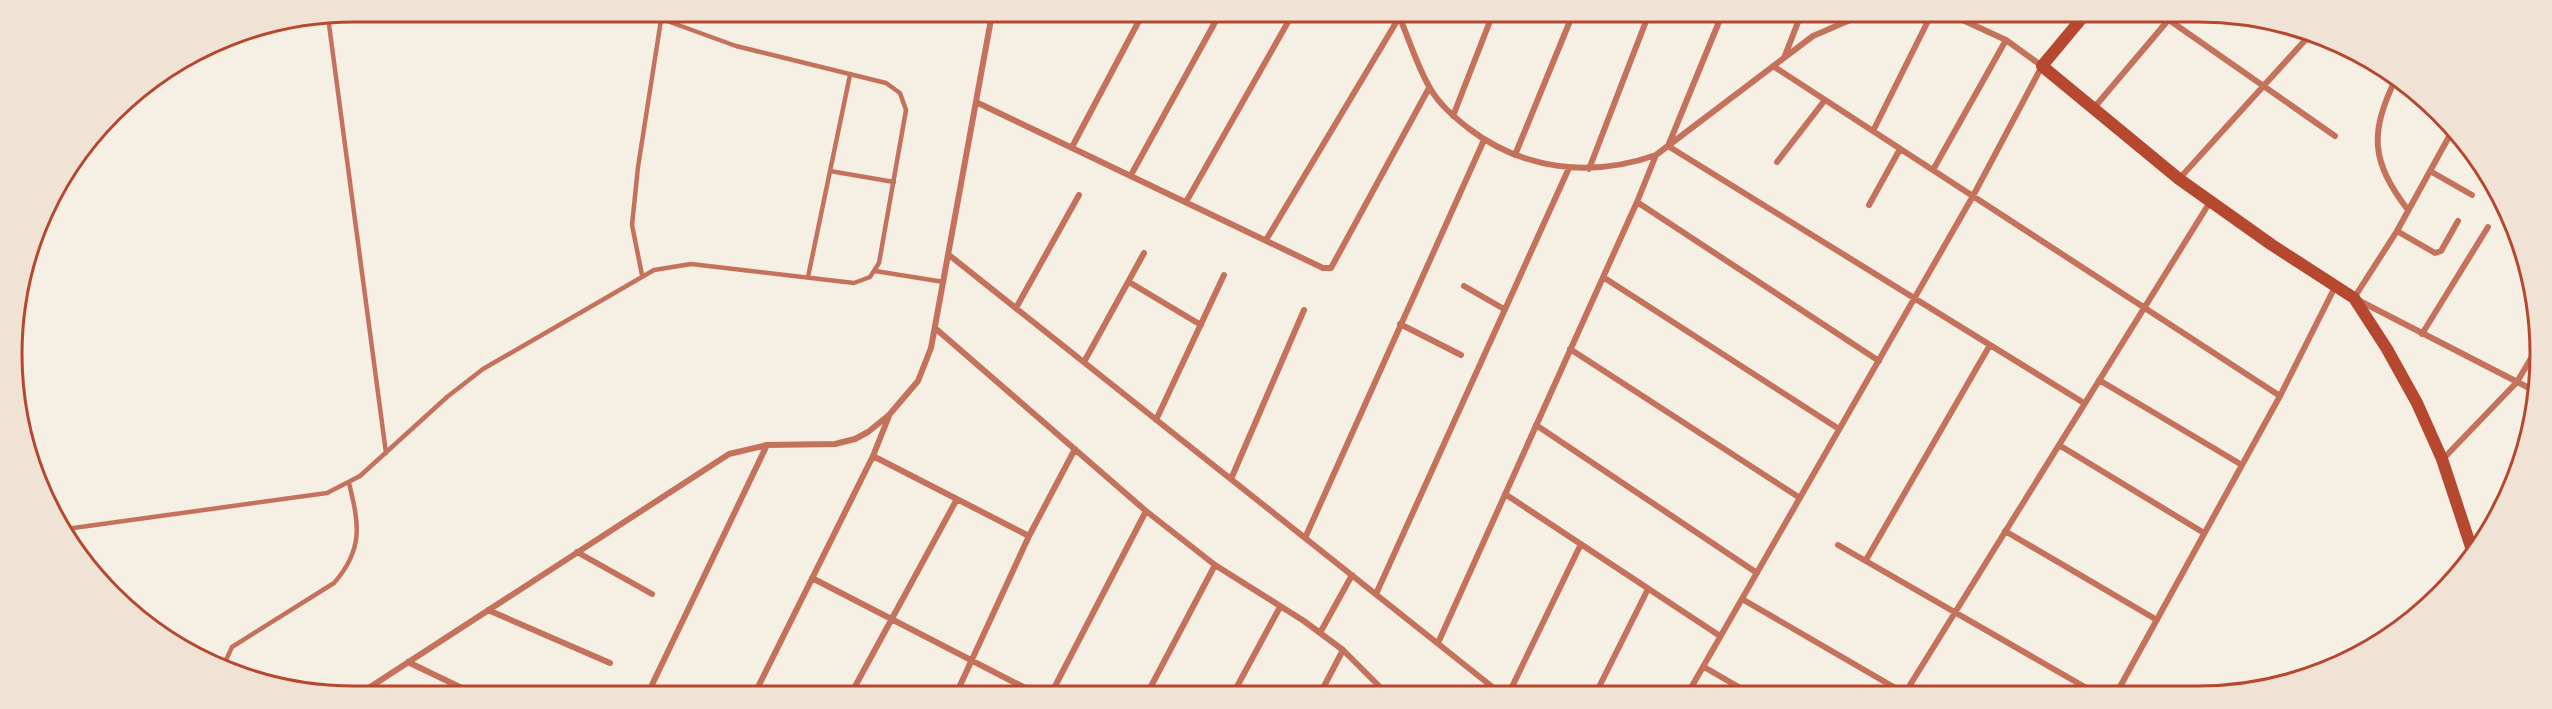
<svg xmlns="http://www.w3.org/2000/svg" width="2552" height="709" font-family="Raleway,sans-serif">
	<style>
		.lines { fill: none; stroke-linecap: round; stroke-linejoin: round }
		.service { stroke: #c5725c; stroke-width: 4.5 }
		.minor { stroke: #c5725c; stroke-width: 6 }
		.secondary { stroke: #b5482f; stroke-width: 12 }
		.rim { fill: none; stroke: #b5482f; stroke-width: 3 }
	</style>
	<rect width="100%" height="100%" fill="#f6efe4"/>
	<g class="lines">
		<path class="service" d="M 328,17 L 386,453
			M 830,171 L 894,182
			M 875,271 L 944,282
			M 642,275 L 632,225 L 638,167 L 661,20
			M 808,277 L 850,75
			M 66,529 L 327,493 L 360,476 L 447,397 L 483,369 L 654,270 L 691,264 L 854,283 L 870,277 L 879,263 L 906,110 L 900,93 L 886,83 L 736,46 L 645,13
			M 226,667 L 226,660 L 232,647 L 334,583 C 364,549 359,524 349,483"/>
		<path class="minor" d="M 980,14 L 991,19
			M 1399,16 C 1409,39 1417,66 1430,88 C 1439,104 1453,116 1468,128 C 1523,170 1591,178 1656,155 L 1813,36 L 1857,17
			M 1721,17 L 1668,146 L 2084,403
			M 2169,20 L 2335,136
			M 2273,22 L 2280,30
			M 1784,58 L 1800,17
			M 2363,59 L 2394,82
			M 1773,66 L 2280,396
			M 2396,78 C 2369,134 2371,161 2408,210
			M 976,102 L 1323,268 L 1331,268 L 1429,88
			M 2093,109 L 2170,18
			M 1453,116 L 1492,16
			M 1873,131 L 1930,17
			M 2451,133 L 2397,231 L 2354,298 L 2533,390
			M 1072,147 L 1142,15
			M 1515,155 L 1572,16
			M 1777,162 L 1825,100
			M 1589,169 L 1648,16
			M 1933,170 L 2006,40
			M 2430,171 L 2472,195
			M 1131,175 L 1219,15
			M 2179,179 L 2308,37
			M 1186,202 L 1288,22
			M 1637,202 L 1879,361
			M 1869,205 L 1900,149
			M 2397,231 L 2435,253 L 2441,251 L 2458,221
			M 1266,240 L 1400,16 L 1398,16
			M 949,255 L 1500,693
			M 1603,277 L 1839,429
			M 1129,282 L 1201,325
			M 1464,286 L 1504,309
			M 1016,308 L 1079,195
			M 1400,324 L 1461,355
			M 935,328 L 1146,511 L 1215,565 L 1304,621 L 1343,650 L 1386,693
			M 2422,334 L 2488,227
			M 1570,349 L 1800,498
			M 1084,362 L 1144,253
			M 2099,380 L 2242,465
			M 1156,420 L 1224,275
			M 1536,425 L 1757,573
			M 2059,445 L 2204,533
			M 873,456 L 1029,536
			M 2443,459 L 2517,382 L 2533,355
			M 1231,479 L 1304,310
			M 1505,494 L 1720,636
			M 2005,531 L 2157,620
			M 1305,538 L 1484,140
			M 1838,545 L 2097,694
			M 577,552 L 652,594
			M 1866,560 L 1990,345
			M 812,578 L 1033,692
			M 1376,594 L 1569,168
			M 1742,599 L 1904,693
			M 488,610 L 610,663
			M 1320,633 L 1352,575
			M 1438,643 L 1637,202 L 1656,155
			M 408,662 L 468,691
			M 1704,667 L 1749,693
			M 364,691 L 729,454 L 767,445 L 835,444 L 855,439 L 868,432 L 889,415 L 918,381 L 931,348 L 992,14
			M 649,691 L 767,445
			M 756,691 L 873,456 L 889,416
			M 852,692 L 957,499
			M 957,692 L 1029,536 L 1075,449
			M 1052,692 L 1146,511
			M 1148,692 L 1215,565
			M 1234,692 L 1280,607
			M 1321,692 L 1343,650
			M 1509,693 L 1581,544
			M 1596,693 L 1648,589
			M 1688,693 L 1973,196 L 2042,66 L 2006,40 L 1956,17
			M 1905,693 L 2210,202
			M 2116,694 L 2280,396 L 2335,287"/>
		<path class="secondary" d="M 2082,18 L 2042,66 L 2179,179 L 2272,245 L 2354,298 L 2387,349 L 2417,403 L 2442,459 L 2473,553"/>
	</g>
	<path d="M0 0H2552V709H0ZM354 22H2198A332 332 0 0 1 2530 354V354A332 332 0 0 1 2198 686H354A332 332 0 0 1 22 354V354A332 332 0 0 1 354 22Z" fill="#f1e2d6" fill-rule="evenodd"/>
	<path class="rim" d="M354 22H2198A332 332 0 0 1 2530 354V354A332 332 0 0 1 2198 686H354A332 332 0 0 1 22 354V354A332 332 0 0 1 354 22Z"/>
</svg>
